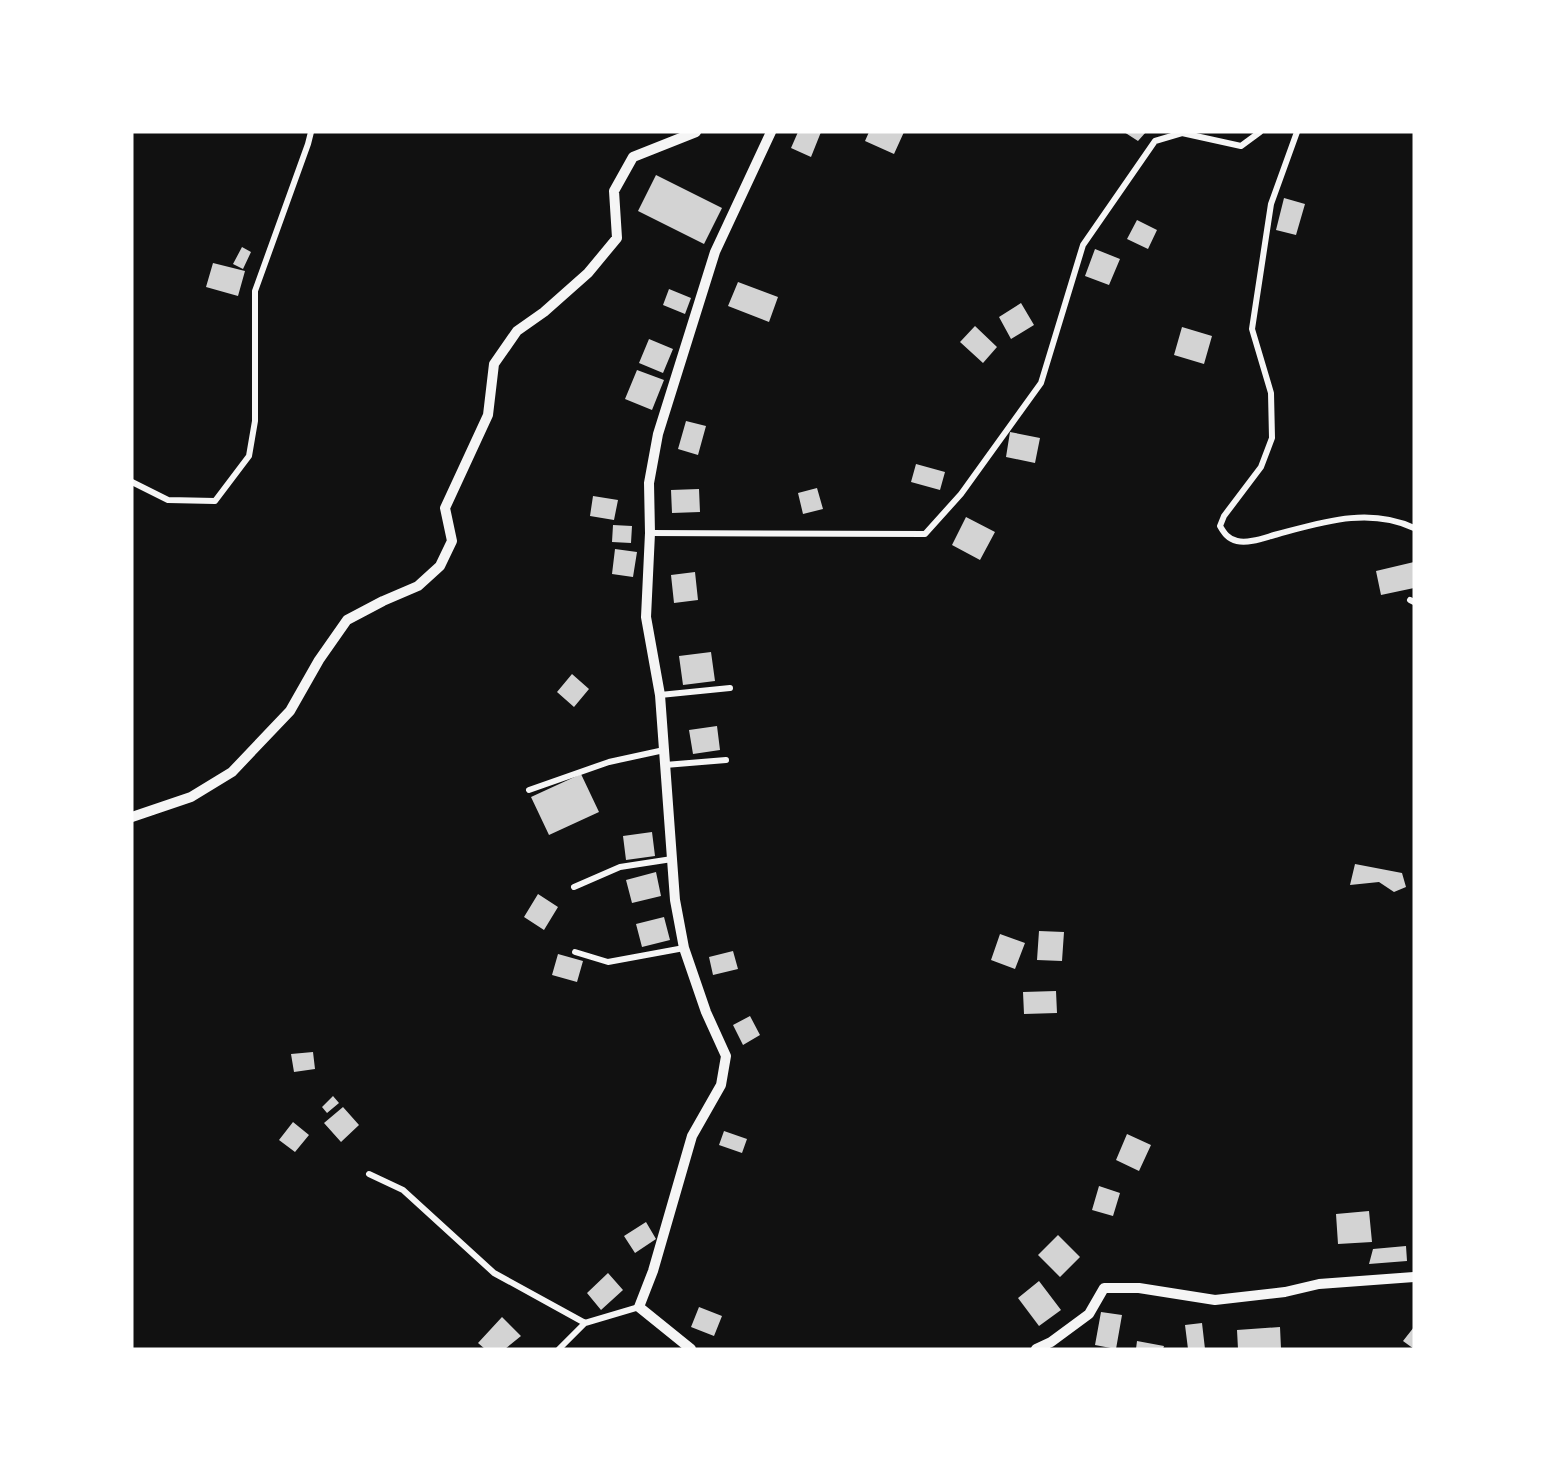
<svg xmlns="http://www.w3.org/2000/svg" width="1546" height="1481" font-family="'Playfair Display',serif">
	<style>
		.building { fill: #d3d3d3 }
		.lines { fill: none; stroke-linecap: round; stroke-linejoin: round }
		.minor { stroke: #f5f5f5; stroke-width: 6 }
		.tertiary { stroke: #f5f5f5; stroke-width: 10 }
	</style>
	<rect width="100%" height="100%" fill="#111"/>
	<path class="building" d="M 798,132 L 821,132 L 811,157 L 791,148 Z
		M 869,132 L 904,132 L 894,154 L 865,141 Z
		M 1124,132 L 1146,132 L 1138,141 Z
		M 656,175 L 722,208 L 704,244 L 638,211 Z
		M 1284,198 L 1305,204 L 1296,235 L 1276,230 Z
		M 1137,220 L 1157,230 L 1148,249 L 1127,239 Z
		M 242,247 L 251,252 L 243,269 L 233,264 Z
		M 1095,249 L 1120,259 L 1109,285 L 1085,276 Z
		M 213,263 L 245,271 L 238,296 L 206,287 Z
		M 738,282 L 778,297 L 769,322 L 728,306 Z
		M 669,289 L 691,298 L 685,314 L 663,305 Z
		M 1021,303 L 1034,325 L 1011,339 L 999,317 Z
		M 975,326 L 997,347 L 983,363 L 960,342 Z
		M 1182,327 L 1212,336 L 1204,364 L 1174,355 Z
		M 649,339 L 673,349 L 663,373 L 639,363 Z
		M 637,370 L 664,380 L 652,410 L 625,399 Z
		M 686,421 L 706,426 L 698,455 L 678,449 Z
		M 1010,432 L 1040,438 L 1035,463 L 1006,457 Z
		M 916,464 L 945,472 L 940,490 L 911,482 Z
		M 817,488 L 823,509 L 803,514 L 798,493 Z
		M 699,489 L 700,512 L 672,513 L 671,490 Z
		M 593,496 L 618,500 L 614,520 L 590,516 Z
		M 966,517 L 995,532 L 980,560 L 952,545 Z
		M 613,525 L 632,526 L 631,543 L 612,542 Z
		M 615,549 L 637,552 L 633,577 L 612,574 Z
		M 1414,562 L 1414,588 L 1381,595 L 1376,571 Z
		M 695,572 L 698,600 L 674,603 L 671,575 Z
		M 711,652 L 715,681 L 683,685 L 679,656 Z
		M 572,674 L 589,689 L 574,707 L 557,692 Z
		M 717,726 L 720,750 L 693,754 L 689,730 Z
		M 581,774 L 599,812 L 549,835 L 531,797 Z
		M 652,832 L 655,856 L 626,860 L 623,836 Z
		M 1355,864 L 1402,873 L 1406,887 L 1394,892 L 1379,882 L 1350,885 Z
		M 656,872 L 661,896 L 632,903 L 626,880 Z
		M 538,894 L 558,907 L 544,930 L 524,917 Z
		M 664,917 L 670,940 L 642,947 L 636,924 Z
		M 1039,931 L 1064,932 L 1062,961 L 1037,960 Z
		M 1000,934 L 1025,943 L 1015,969 L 991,960 Z
		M 733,951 L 738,969 L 713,975 L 709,957 Z
		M 558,954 L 583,961 L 577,982 L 552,975 Z
		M 1056,991 L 1057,1013 L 1024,1014 L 1023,992 Z
		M 750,1016 L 760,1035 L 743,1045 L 733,1025 Z
		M 313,1052 L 315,1069 L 294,1072 L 291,1054 Z
		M 333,1096 L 339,1103 L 327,1113 L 322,1107 Z
		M 343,1107 L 359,1125 L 341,1142 L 324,1123 Z
		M 293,1122 L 309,1135 L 295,1152 L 279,1140 Z
		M 724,1131 L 747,1139 L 742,1153 L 719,1145 Z
		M 1127,1134 L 1151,1145 L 1139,1171 L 1116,1160 Z
		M 1099,1186 L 1120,1193 L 1113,1216 L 1092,1210 Z
		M 1369,1211 L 1372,1242 L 1338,1244 L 1336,1214 Z
		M 646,1222 L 656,1239 L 635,1253 L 624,1236 Z
		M 1058,1235 L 1080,1257 L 1060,1277 L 1038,1255 Z
		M 1406,1246 L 1407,1261 L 1369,1264 L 1373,1249 Z
		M 608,1273 L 623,1290 L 601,1310 L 587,1293 Z
		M 1039,1281 L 1061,1310 L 1039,1326 L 1018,1298 Z
		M 699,1307 L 722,1316 L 714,1336 L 691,1327 Z
		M 1101,1312 L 1122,1315 L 1116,1349 L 1095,1345 Z
		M 502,1317 L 521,1336 L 505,1349 L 485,1349 L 478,1343 Z
		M 1202,1323 L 1205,1349 L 1188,1349 L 1185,1325 Z
		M 1280,1327 L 1281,1349 L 1238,1349 L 1237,1330 Z
		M 1414,1327 L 1414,1349 L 1403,1341 Z
		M 1137,1341 L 1164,1346 L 1163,1349 L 1136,1349 Z"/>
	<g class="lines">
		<path class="minor" d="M 1297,132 L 1271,204 L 1252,329 L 1271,393 L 1272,438 L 1261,467 L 1224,516 L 1220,526 C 1224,533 1228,539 1237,541 C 1249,544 1266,537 1278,534 C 1323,522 1369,507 1414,528
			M 132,482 L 168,500 L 215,501 L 249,456 L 255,421 L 255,291 L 308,144 L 311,132
			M 650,533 L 925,534 L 961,494 L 1041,383 L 1083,245 L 1155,141 L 1182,133 L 1241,146 L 1260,132
			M 1410,600 L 1414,602
			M 660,695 L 730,688
			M 665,765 L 726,760
			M 529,790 L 609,762 L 664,750
			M 574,887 L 620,867 L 672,859
			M 575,952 L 608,962 L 684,948
			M 369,1174 L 403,1190 L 494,1273 L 585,1323
			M 559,1349 L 585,1323 L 639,1307"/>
		<path class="tertiary" d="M 132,817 L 191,797 L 232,772 L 290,711 L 319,660 L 347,620 L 383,601 L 418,586 L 440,566 L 452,541 L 445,508 L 488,415 L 494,364 L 517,331 L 544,312 L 588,273 L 617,238 L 614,191 L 633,157 L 696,132
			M 691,1349 L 639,1307 L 653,1271 L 692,1136 L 721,1085 L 726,1056 L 706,1012 L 684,948 L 675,900 L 660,695 L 646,617 L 650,533 L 649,483 L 658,434 L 715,252 L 771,132
			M 1036,1349 L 1051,1342 L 1089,1314 L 1104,1288 L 1139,1288 L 1215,1300 L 1285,1292 L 1319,1284 L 1414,1277"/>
	</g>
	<rect width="1546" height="1481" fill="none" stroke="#ffffff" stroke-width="267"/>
</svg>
